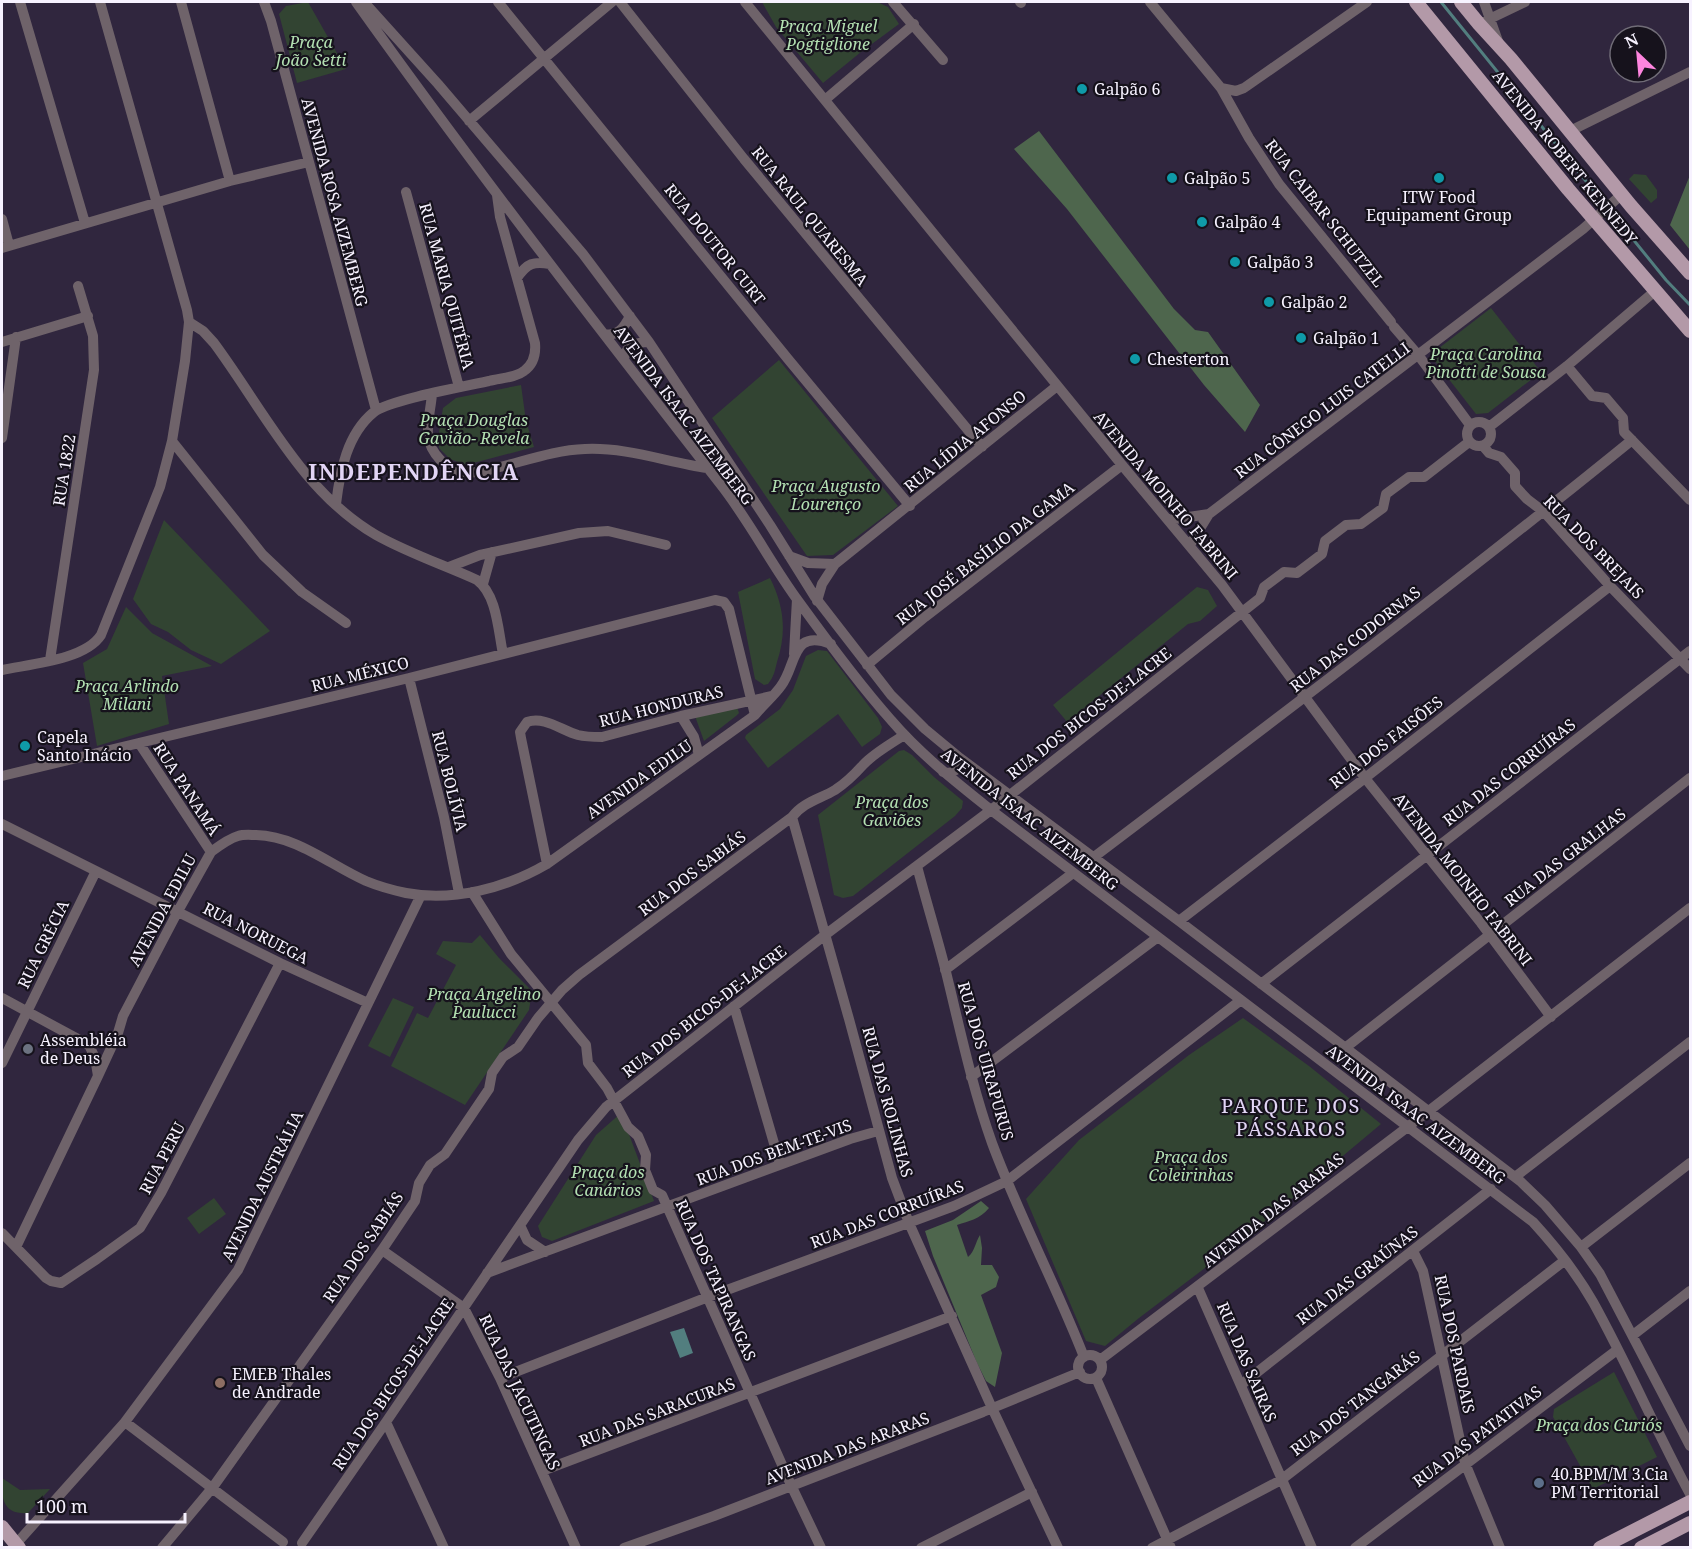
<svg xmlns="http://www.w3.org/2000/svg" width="1692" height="1549" font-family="'Noto Serif',serif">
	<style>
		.green { fill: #324432 }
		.forest { fill: #4e664d }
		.water { fill: #527e7f }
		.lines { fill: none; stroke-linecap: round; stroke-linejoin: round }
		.stream { stroke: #527e7f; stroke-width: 3 }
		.minor { stroke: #6f636a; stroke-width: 10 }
		.major { stroke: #b399a8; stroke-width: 14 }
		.culture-dot { fill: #0f9aa8; stroke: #16121c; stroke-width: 2 }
		.worship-dot { fill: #6b7280; stroke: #16121c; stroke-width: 2 }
		.education-dot { fill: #8d6e63; stroke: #16121c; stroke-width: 2 }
		.service-dot { fill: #5c6f8a; stroke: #16121c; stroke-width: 2 }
		.labels { text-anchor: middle; stroke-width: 4.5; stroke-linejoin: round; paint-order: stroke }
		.park-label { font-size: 16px; font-style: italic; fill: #b3e0b2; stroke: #16121c }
		.poi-label { font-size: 16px; fill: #f7f2ff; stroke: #16121c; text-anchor: start }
		.street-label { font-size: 16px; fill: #f7f2ff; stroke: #16121c }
		.quarter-label { font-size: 20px; letter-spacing: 1.5px; fill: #e2d5f5; stroke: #16121c }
		.district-label { font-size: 22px; font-weight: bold; letter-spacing: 1.5px; fill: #e2d5f5; stroke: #16121c }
	</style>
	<rect width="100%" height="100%" fill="#30263e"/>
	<path class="green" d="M 308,2 L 346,69 L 297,83 L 279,14 L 286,6 Z
		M 762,2 L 877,2 L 888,7 L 899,24 L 861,52 L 823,83 L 776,27 Z
		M 1634,174 L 1646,175 L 1657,190 L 1657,198 L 1651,203 L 1629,179 Z
		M 1491,308 L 1541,372 L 1488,413 L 1476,414 L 1430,355 Z
		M 779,360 L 898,506 L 833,555 L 807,556 L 712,418 Z
		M 521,385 L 526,421 L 534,447 L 466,465 L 450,459 L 439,448 L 439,432 L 443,408 L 456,398 Z
		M 164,520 L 270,631 L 221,664 L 191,650 L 168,632 L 151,624 L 133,599 Z
		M 770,578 C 784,606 787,632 777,662 C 775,670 774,677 768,684 L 764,685 L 755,679 L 738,592 Z
		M 1197,587 L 1208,590 L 1217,606 L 1200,621 L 1188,624 L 1083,709 L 1081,724 L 1073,729 L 1053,705 Z
		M 126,607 L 152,633 L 212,666 L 162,676 L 169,724 L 97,746 L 83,663 L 107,649 Z
		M 818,650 L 827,651 L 878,718 L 882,727 L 880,734 L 862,747 L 838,714 L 768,768 L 745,738 L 746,735 L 780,709 L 793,690 L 806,656 Z
		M 737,707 L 739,713 L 736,716 L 704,741 L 695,716 Z
		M 904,750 L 912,755 L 934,777 L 963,801 L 962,808 L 955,816 L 853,896 L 843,898 L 834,895 L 818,815 L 899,751 Z
		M 480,935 L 499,958 L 532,991 L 529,1010 L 465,1105 L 391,1066 L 417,1013 L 428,1018 L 456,965 L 436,954 L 443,941 L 472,943 Z
		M 393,998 L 414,1007 L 390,1057 L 368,1046 Z
		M 1243,1018 L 1309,1066 L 1381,1124 L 1246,1237 L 1139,1318 L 1105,1346 L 1086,1341 L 1026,1199 L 1079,1140 L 1189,1055 Z
		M 621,1113 L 654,1201 L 552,1241 L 542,1237 L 538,1226 L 596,1135 Z
		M 214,1198 L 226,1214 L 199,1234 L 187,1218 Z
		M 1614,1372 L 1657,1457 L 1593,1489 L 1553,1417 L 1554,1409 Z
		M 2,1478 L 20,1490 L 50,1489 L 28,1513 C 3,1515 1,1498 2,1478 Z"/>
	<path class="forest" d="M 1039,131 L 1174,309 L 1195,330 L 1208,332 L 1260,405 L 1245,432 L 1204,385 L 1067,209 L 1014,149 Z
		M 1690,175 L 1690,250 L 1670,225 Z
		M 981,1201 L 989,1208 C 980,1219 969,1221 957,1225 L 968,1257 C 975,1251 975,1243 980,1235 L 982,1248 L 981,1265 L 992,1265 L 999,1277 L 996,1287 L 981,1295 L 1002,1353 L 995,1387 L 986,1381 L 977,1363 L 933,1256 L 925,1231 L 953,1220 Z"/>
	<path class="water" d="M 684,1328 L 693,1353 L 680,1358 L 670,1332 Z"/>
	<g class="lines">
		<path class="stream" d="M 1441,2 L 1666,280 L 1690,305"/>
		<path class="minor" d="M 20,2 L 85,223
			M 181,2 L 230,181
			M 264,2 L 271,21 L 376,410
			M 356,2 C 473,166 597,326 721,485 C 750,522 771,564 799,602 C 828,642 858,683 891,720 C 920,754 956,782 991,810 L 1533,1222 C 1555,1246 1577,1274 1593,1302 C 1628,1365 1656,1431 1690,1494
			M 364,2 L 438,84 L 583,254 L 649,342 L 770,525 L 815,597 L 891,695 L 925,729 L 960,758 L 1179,921 L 1520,1181 L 1545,1205 L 1581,1247 L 1600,1274 L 1690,1446
			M 498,2 L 788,359 L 910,506
			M 620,2 L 744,159 L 982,447
			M 745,2 L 1122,465 L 1222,585 L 1365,778 L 1481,923 L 1551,1017
			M 893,2 L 943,60
			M 1020,2 L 1021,3
			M 1150,2 L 1221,88 L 1249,138 L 1279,184 L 1391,322
			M 1484,2 L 1499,44
			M 1479,24 L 1525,2
			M 1221,88 L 1236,91 L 1244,88 L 1367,2
			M 826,99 L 914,24
			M 469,121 L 612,2
			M 1570,131 L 1690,72
			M 406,192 L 459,387
			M 2,219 L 9,245
			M 2,248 L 230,181 L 309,162
			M 517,278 C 527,263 534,261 550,264
			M 189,322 L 203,331 L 214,343 C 263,409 302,492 376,535 C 408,553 444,565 477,580 C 497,595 498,630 503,654
			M 1394,327 L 1419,356 L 1470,425
			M 604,334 C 617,337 624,328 630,316
			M 2,342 L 88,316
			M 624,360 C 625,345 636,342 649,342
			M 1567,366 L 1592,396 L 1606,398 L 1623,418 L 1624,432 L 1690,500
			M 432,394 C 431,407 427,422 428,435 C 430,453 446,470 464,472 C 476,474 488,470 500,467 C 528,460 556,450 585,449 C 626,447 667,462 707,468
			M1467 434a12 12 0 1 1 24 0a12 12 0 1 1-24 0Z
			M 1489,427 L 1567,366 L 1655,291
			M 2,438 L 16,337
			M 172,441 L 263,555 L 302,592 L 346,623
			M 1483,446 L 1489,453 L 1501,457 L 1515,473 L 1515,486 L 1527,499 L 1544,512 L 1610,586 L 1690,669
			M 336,504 C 340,471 347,434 374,412 C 389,400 466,386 489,381 C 500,378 515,378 524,371 C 534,364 536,354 535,343 L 500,217 L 497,195
			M 1168,520 L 1209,514
			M 1190,545 L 1209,514 L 1583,229 L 1621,195
			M 789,556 L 808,563 L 835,564
			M 449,567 L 480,555 L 579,533 L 608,531 L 666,545
			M 483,584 L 492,552
			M 817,601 L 822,584 L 835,564 L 1057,386
			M 794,654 L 797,599
			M 50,660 L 94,370 L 93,336 L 78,286
			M 867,665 L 925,617 L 1122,465
			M 2,670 C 30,664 85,660 101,635 L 160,487 L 172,441 L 185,361 L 189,322 L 187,310 L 100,2
			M 409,678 L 444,817 L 459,893
			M 681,716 L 694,737 L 699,755
			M 139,743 L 211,852
			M 943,772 L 951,773 L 957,769 L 960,758
			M 2,776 L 409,678 L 715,600 L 724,602 L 729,609 L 755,715
			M 792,817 L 849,1019 L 892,1178 L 909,1223 L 992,1408 L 1058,1548
			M 2,824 L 280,963 L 368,1003
			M 1094,857 C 1275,720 1456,583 1632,440
			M 547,864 L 521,738 L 520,732 L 527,722 C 544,716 561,730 578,735 C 586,737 594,737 602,737 L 681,716 L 772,696
			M 917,866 C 926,901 937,936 946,972 C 960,1029 972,1087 992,1143 C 1019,1216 1056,1285 1084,1357
			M 472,892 L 511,954 L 586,1045 L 588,1063 L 607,1088 L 628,1127 L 638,1136 L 646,1155 L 645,1170 L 653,1190 L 662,1195 L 791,1485 L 821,1548
			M 1179,921 L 1365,778 L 1610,586
			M 945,970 L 1073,873
			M 1261,984 L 1690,651
			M 2,998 L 89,1045 L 95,1058 L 98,1076
			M 734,1006 L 780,1164
			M 89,1045 L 109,1040 L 118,1033
			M 1345,1048 L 1690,778
			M 2,1063 L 96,871
			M 971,1077 L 1158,937
			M 1515,1177 L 1690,1042
			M 520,1225 L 527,1240 L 545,1252
			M 2,1233 L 46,1278 L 51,1281 L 61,1283 L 97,1259 L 140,1228 L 161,1193 L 280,963
			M 16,1247 L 98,1076 L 118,1033 L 123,1016 L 178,911 L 211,852 C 219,846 228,839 238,836 C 244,834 251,835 256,835 C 297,836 330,865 366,881 C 378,886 392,890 406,893 C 453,902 506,888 547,864 L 755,715 C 763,705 774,696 781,686 C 797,665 791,628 831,644
			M 1581,1247 L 1690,1163
			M 382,1250 L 464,1308 L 500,1378 L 576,1548
			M 1413,1251 L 1423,1271 L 1465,1463 L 1500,1548
			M 487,1273 L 850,1139 L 878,1131
			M 1198,1288 L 1312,1548
			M 1633,1335 L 1690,1291
			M1078 1367a12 12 0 1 1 24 0a12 12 0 1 1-24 0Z
			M 1100,1360 L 1430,1110 L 1690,908
			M 500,1378 L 708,1297 L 954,1206 L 1007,1181 L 1241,1000
			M 1096,1378 L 1171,1548
			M 1241,1385 L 1491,1189
			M 125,1422 L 283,1542
			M 386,1422 L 444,1548
			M 542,1471 L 952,1316
			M 302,1543 L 386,1422 L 578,1140 L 606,1107 L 825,935 L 991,810 L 1260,598 L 1264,587 L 1284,572 L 1297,573 L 1322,554 L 1325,541 L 1346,525 L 1361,524 L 1383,508 L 1386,494 L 1409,477 L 1424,477 L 1469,442
			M 16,1544 L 125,1422 L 238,1270 L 421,895
			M 162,1548 L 213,1487 L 382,1250 L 415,1201 L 419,1183 L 430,1165 L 445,1154 L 489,1089 L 492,1073 L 503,1057 L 518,1047 L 538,1018 L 562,990 L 579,975 L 792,817 C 803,802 820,799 835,790 C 846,783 854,775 863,765 C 874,753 891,744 904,735
			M 624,1548 L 714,1516 L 983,1412 L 1080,1372
			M 921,1548 L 1032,1492
			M 1152,1548 L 1281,1480 L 1564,1261
			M 1355,1548 L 1617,1350"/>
		<path class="major" d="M 1416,2 L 1568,189 L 1690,331
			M 1461,2 L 1479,24 L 1511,59 L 1631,206 L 1690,273
			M 2,1527 L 19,1548
			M 1600,1548 L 1690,1502
			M 1641,1548 L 1690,1523"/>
	</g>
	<g class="culture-dot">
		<circle cx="1082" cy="89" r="6"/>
		<circle cx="1172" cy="178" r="6"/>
		<circle cx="1439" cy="178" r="6"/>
		<circle cx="1202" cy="222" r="6"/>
		<circle cx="1235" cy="262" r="6"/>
		<circle cx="1269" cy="302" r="6"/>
		<circle cx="1301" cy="338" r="6"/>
		<circle cx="1135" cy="359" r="6"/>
		<circle cx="25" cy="746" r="6"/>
	</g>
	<circle class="worship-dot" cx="28" cy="1049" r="6"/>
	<circle class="education-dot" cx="220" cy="1383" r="6"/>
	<circle class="service-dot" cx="1539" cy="1483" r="6"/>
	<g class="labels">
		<g class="park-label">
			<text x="828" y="32">Praça Miguel<tspan x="828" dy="18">Pogtiglione</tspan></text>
			<text x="311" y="48">Praça<tspan x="311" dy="18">João Setti</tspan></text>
			<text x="1486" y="360">Praça Carolina<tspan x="1486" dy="18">Pinotti de Sousa</tspan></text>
			<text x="474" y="426">Praça Douglas<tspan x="474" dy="18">Gavião- Revela</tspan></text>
			<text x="826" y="492">Praça Augusto<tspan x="826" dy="18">Lourenço</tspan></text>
			<text x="127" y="692">Praça Arlindo<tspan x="127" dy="18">Milani</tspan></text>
			<text x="892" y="808">Praça dos<tspan x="892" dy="18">Gaviões</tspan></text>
			<text x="484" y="1000">Praça Angelino<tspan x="484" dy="18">Paulucci</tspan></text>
			<text x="1191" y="1163">Praça dos<tspan x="1191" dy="18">Coleirinhas</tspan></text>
			<text x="608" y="1178">Praça dos<tspan x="608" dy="18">Canários</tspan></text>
			<text x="1599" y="1431">Praça dos Curiós</text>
		</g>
		<g class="poi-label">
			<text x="1094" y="95">Galpão 6</text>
			<text x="1184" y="184">Galpão 5</text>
			<text x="1439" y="203" text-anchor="middle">ITW Food<tspan x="1439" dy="18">Equipament Group</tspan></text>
			<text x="1214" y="228">Galpão 4</text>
			<text x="1247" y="268">Galpão 3</text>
			<text x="1281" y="308">Galpão 2</text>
			<text x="1313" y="344">Galpão 1</text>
			<text x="1147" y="365">Chesterton</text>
			<text x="37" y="743">Capela<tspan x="37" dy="18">Santo Inácio</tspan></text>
			<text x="40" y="1046">Assembléia<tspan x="40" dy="18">de Deus</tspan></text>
			<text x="232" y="1380">EMEB Thales<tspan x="232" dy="18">de Andrade</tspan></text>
			<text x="1551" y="1480">40.BPM/M 3.Cia<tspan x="1551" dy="18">PM Territorial</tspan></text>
		</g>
		<g class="street-label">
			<text transform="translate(1565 157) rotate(51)" y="6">AVENIDA ROBERT KENNEDY</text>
			<text transform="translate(335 202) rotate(75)" y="6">AVENIDA ROSA AIZEMBERG</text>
			<text transform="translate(1325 213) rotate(52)" y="6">RUA CAIBAR SCHUTZEL</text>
			<text transform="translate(810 216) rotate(51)" y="6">RUA RAUL QUARESMA</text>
			<text transform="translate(715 244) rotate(51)" y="6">RUA DOUTOR CURT</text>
			<text transform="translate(447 286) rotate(75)" y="6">RUA MARIA QUITÉRIA</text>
			<text transform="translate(1322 410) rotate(-37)" y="6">RUA CÔNEGO LUIS CATELLI</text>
			<text transform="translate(684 415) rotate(53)" y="6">AVENIDA ISAAC AIZEMBERG</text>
			<text transform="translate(965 441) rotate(-39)" y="6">RUA LÍDIA AFONSO</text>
			<text transform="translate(64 470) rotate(-81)" y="6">RUA 1822</text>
			<text transform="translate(1166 495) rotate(50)" y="6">AVENIDA MOINHO FABRINI</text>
			<text transform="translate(1594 547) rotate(46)" y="6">RUA DOS BREJAIS</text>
			<text transform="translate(985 553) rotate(-38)" y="6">RUA JOSÉ BASÍLIO DA GAMA</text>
			<text transform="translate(1355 639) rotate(-38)" y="6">RUA DAS CODORNAS</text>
			<text transform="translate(360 674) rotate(-14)" y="6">RUA MÉXICO</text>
			<text transform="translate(661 706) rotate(-14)" y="6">RUA HONDURAS</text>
			<text transform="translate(1089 713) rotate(-38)" y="6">RUA DOS BICOS-DE-LACRE</text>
			<text transform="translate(1386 742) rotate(-38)" y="6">RUA DOS FAISÕES</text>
			<text transform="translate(1509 772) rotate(-38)" y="6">RUA DAS CORRUÍRAS</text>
			<text transform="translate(639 779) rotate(-35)" y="6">AVENIDA EDILU</text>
			<text transform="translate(450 781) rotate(76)" y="6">RUA BOLÍVIA</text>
			<text transform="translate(187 789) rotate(57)" y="6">RUA PANAMÁ</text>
			<text transform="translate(1030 819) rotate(38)" y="6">AVENIDA ISAAC AIZEMBERG</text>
			<text transform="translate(1565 857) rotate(-38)" y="6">RUA DAS GRALHAS</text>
			<text transform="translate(692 873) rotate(-37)" y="6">RUA DOS SABIÁS</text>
			<text transform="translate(1463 879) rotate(52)" y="6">AVENIDA MOINHO FABRINI</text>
			<text transform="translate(162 910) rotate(-62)" y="6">AVENIDA EDILU</text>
			<text transform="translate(256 933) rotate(27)" y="6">RUA NORUEGA</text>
			<text transform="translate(43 944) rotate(-64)" y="6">RUA GRÉCIA</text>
			<text transform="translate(704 1011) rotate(-38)" y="6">RUA DOS BICOS-DE-LACRE</text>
			<text transform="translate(986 1061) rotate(74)" y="6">RUA DOS UIRAPURUS</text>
			<text transform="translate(888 1102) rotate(75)" y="6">RUA DAS ROLINHAS</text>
			<text transform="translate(1416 1114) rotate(37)" y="6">AVENIDA ISAAC AIZEMBERG</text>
			<text transform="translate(774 1152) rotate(-20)" y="6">RUA DOS BEM-TE-VIS</text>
			<text transform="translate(162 1158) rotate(-62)" y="6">RUA PERU</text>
			<text transform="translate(262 1186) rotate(-64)" y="6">AVENIDA AUSTRÁLIA</text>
			<text transform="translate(1273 1210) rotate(-38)" y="6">AVENIDA DAS ARARAS</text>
			<text transform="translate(887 1214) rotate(-21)" y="6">RUA DAS CORRUÍRAS</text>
			<text transform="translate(363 1247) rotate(-56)" y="6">RUA DOS SABIÁS</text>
			<text transform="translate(1357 1275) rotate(-38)" y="6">RUA DAS GRAÚNAS</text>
			<text transform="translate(716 1280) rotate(66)" y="6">RUA DOS TAPIRANGAS</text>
			<text transform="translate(1455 1344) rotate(78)" y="6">RUA DOS PARDAIS</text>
			<text transform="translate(1247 1362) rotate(67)" y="6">RUA DAS SAIRAS</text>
			<text transform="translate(393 1384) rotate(-56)" y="6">RUA DOS BICOS-DE-LACRE</text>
			<text transform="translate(520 1392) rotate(65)" y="6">RUA DAS JACUTINGAS</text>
			<text transform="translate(1355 1403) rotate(-38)" y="6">RUA DOS TANGARÁS</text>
			<text transform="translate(657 1412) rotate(-21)" y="6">RUA DAS SARACURAS</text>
			<text transform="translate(1477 1436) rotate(-37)" y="6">RUA DAS PATATIVAS</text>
			<text transform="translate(847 1448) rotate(-21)" y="6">AVENIDA DAS ARARAS</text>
		</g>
		<g class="quarter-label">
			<text x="1291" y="1113">PARQUE DOS<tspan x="1291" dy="23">PÁSSAROS</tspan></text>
		</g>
		<g class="district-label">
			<text x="414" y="480">INDEPENDÊNCIA</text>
		</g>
	</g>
	<rect width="1692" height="1549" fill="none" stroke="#f7f2ff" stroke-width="6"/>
	<g transform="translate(1638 54) rotate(334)"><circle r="28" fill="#16121c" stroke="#706c77" stroke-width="1.5"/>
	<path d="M0-4.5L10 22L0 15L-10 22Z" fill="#fe85df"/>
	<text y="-9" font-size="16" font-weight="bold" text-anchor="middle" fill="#f7f2ff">N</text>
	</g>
	<path d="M27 1513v9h158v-9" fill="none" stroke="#f7f2ff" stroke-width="3"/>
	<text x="36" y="1513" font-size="18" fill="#f7f2ff" stroke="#16121c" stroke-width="4.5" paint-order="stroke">100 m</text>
</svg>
